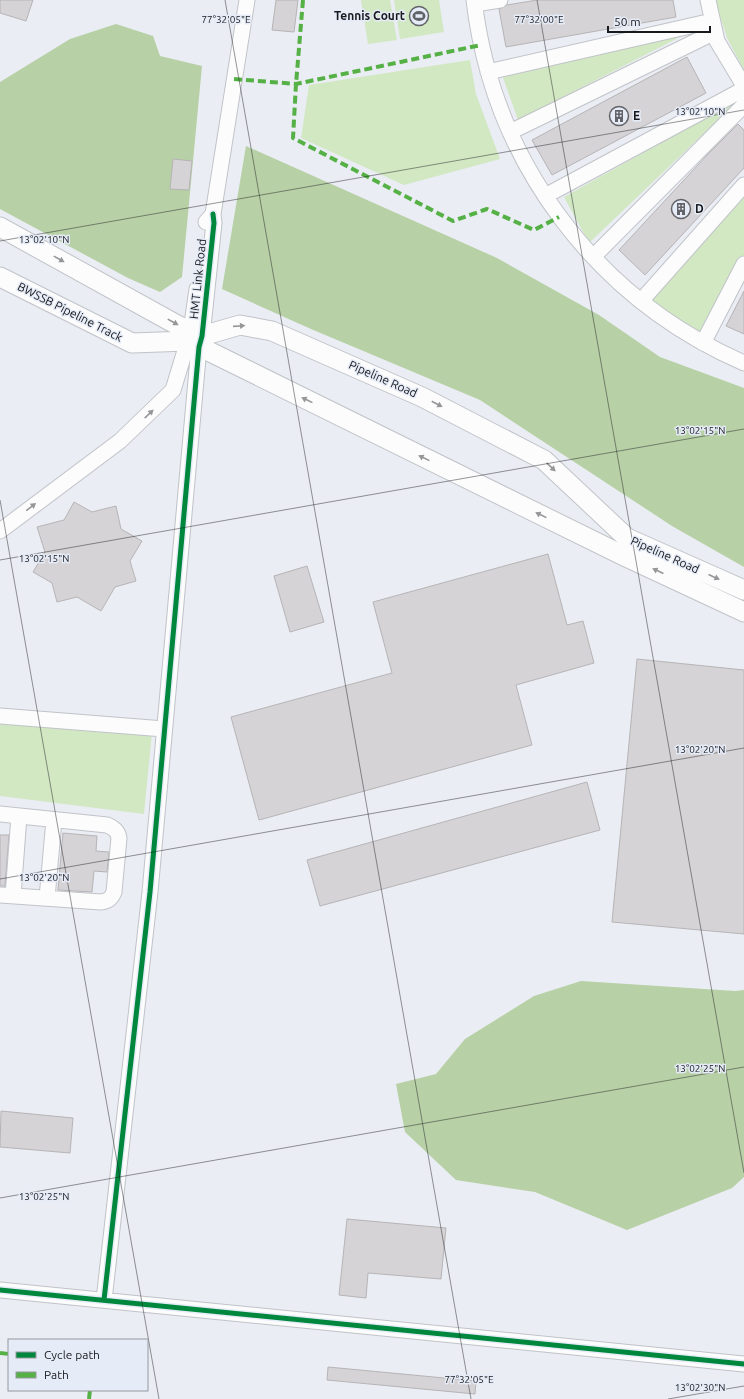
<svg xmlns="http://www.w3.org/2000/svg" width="744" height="1399" font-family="Ubuntu,sans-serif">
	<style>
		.green { fill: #d1e8c3 }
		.forest { fill: #b7d0a5 }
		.building { fill: #d5d3d5; stroke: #b6b4b6 }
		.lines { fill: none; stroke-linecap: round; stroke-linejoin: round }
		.minor-casing { stroke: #c0c3c8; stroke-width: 17 }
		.major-casing { stroke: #c0c3c8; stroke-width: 21 }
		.minor { stroke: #fcfcfd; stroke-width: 15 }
		.major { stroke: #fcfcfd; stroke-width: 19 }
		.quiet { stroke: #55b145; stroke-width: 4; stroke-dasharray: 8 4; stroke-linecap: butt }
		.cycleway-casing { stroke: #e6ecf7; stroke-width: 8 }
		.cycleway { stroke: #00873e; stroke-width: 5 }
		.oneway { fill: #959698 }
		.ticks { fill: none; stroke: #18191d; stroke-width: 1; stroke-opacity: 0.45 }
		.labels { text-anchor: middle; stroke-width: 3; stroke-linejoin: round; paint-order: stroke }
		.poi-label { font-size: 12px; font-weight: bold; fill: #18191d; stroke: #e6ecf7; text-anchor: start }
		.street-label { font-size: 12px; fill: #18191d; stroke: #e6ecf7 }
		.ticks-label { font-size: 10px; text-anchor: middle; fill: #18191d; stroke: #e6ecf7; stroke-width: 3; stroke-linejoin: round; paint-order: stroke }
	</style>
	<rect width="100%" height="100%" fill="#eaedf3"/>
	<path class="green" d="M 361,0 L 390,0 L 397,40 L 368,44 Z
		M 394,0 L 439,0 L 444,32 L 400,39 Z
		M 715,0 L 744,0 L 744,70 L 727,38 Z
		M 684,35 L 518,120 L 501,72 Z
		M 470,60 L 476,94 L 500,159 L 404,185 L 301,138 L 309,85 Z
		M 741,98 L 589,243 L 564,197 Z
		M 744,193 L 744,255 L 701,337 L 648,304 Z
		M 0,721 L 152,733 L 144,814 L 0,796 Z"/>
	<path class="forest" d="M 116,24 L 153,36 L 160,56 L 202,66 L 182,277 L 160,292 L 128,278 L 0,209 L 0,82 L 70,39 Z
		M 246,146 L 497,258 L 599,315 L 660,357 L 744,388 L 744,567 L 672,526 L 480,400 L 311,329 L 222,289 Z
		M 581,981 L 735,991 L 744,990 L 744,1177 L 732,1188 L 627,1230 L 535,1192 L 456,1180 L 405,1132 L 396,1084 L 436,1074 L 465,1039 L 534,996 Z"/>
	<path class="building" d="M 0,0 L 33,0 L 26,21 L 0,13 Z
		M 276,0 L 298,0 L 294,32 L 272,30 Z
		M 537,0 L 673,0 L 676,17 L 506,47 L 499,9 L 507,5 Z
		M 687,57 L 706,93 L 552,175 L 532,140 Z
		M 738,124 L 744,130 L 744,168 L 645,275 L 619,250 L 709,153 Z
		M 173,159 L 192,161 L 189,190 L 170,189 Z
		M 744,291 L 744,334 L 726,326 Z
		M 74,502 L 92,512 L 116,506 L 121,529 L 142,541 L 130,561 L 136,581 L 115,587 L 101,611 L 77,597 L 57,602 L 52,583 L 33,572 L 45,552 L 37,527 L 64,520 Z
		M 548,554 L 567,625 L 583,621 L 594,663 L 516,685 L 532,745 L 259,820 L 231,717 L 392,673 L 373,602 Z
		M 307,566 L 324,622 L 290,632 L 274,576 Z
		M 637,659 L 744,670 L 744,934 L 612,922 Z
		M 587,782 L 600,830 L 320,906 L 307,860 Z
		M 63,833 L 97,836 L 96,851 L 109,852 L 107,872 L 94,871 L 92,892 L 58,890 Z
		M 0,835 L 9,835 L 5,886 L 0,886 Z
		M 1,1111 L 73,1118 L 70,1153 L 0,1147 Z
		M 347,1219 L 446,1228 L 441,1279 L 368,1273 L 366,1298 L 339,1295 Z
		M 328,1367 L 476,1381 L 475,1394 L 327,1380 Z"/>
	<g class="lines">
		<g class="minor-casing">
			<path id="minor" d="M 474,0 C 493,161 595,298 744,363
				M 708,0 L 717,41 L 744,86
				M 475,4 L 500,0
				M 488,72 L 712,21
				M 510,132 L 715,32
				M 545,196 L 744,89
				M 206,222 L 213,214 L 247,0
				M 593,257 L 744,105
				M 641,301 L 744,185
				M 703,343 L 744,264
				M 0,531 L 120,441 L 173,390 L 191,331 L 197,289
				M 0,716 L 164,729
				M 0,814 L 107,825 C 114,828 118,831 119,838 L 114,892 C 111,899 108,901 101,902 L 0,895
				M 13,896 L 19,816
				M 47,898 L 54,820
				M 0,1290 L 744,1364
				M 104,1300 L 150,892 L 199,347 L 202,336 L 214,223 L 213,214"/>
		</g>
		<g class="major-casing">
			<path id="major" d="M 0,227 L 179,326 L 202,336 L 240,325 L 272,331 L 422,397 L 544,460 L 627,538 L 744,590
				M 0,277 L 132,343 L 188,341 L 622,555 L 744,612"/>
		</g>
		<use href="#minor" class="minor"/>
		<use href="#major" class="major"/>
		<path class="quiet" d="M 303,0 L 296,84 L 293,138 L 453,221 L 487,209 L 534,230 L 559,217
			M 234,79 L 296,84 L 481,45
			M 0,1353 L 9,1354
			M 89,1399 L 90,1390"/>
		<g class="cycleway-casing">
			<path id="cycleway" d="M 0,1290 L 744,1364
				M 104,1300 L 150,892 L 199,347 L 202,336 L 214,223 L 213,214"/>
		</g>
		<use href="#cycleway" class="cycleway"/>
	</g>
	<defs><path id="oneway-solid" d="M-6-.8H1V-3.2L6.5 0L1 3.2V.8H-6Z"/></defs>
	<g class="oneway">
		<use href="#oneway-solid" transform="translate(59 259) rotate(29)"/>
		<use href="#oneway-solid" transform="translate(173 322) rotate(29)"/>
		<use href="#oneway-solid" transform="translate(239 326) rotate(-4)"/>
		<use href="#oneway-solid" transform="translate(307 400) rotate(-154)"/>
		<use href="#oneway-solid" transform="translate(437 404) rotate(28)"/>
		<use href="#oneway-solid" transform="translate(149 414) rotate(-44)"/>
		<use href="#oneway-solid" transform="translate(424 458) rotate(-154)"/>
		<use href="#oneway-solid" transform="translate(551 467) rotate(43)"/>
		<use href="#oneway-solid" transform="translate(31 507) rotate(-38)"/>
		<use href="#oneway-solid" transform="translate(541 515) rotate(-154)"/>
		<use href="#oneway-solid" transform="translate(658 571) rotate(-155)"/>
		<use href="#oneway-solid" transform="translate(714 577) rotate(24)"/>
	</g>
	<path class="ticks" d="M 225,0 L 471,1399M 537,0 L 744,1173M 0,241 L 744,110M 0,500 L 159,1399M 0,560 L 744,429M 0,879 L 744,748M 0,1198 L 744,1067M 668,1399 L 744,1386"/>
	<defs>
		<g id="stadium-ring" transform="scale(1)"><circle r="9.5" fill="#e6ecf7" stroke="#626368" stroke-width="1.5"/><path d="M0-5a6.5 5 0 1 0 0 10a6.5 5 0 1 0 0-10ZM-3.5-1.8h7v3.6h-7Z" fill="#626368"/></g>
		<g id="building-ring" transform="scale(1)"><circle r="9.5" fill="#e6ecf7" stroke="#626368" stroke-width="1.5"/><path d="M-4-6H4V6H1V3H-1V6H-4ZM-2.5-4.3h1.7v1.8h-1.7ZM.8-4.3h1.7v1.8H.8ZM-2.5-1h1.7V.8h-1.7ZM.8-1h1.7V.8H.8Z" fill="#626368"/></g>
	</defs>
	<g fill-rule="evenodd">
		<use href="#stadium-ring" x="419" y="16"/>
		<use href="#building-ring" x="619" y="116"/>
		<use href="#building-ring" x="681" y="209"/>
	</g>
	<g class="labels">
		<g class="poi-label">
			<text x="405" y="20" text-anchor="end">Tennis Court</text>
			<text x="633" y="120">E</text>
			<text x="695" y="213">D</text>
		</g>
		<g class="street-label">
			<text transform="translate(198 279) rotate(-84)" y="4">HMT Link Road</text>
			<text transform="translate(70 312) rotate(27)" y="4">BWSSB Pipeline Track</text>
			<text transform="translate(383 379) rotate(24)" y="4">Pipeline Road</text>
			<text transform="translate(665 555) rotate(24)" y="4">Pipeline Road</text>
		</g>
	</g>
	<g class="ticks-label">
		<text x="226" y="23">77°32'05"E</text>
		<text x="539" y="23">77°32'00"E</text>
		<text x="700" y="115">13°02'10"N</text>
		<text x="44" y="243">13°02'10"N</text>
		<text x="700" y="434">13°02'15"N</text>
		<text x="44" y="562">13°02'15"N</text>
		<text x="700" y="753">13°02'20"N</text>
		<text x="44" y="881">13°02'20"N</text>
		<text x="700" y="1072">13°02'25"N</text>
		<text x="44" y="1200">13°02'25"N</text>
		<text x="469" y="1383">77°32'05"E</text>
		<text x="700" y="1391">13°02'30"N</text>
	</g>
	<rect x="8" y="1339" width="140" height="52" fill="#e6ecf7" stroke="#9498a0"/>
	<rect x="16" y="1352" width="20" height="6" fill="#00873e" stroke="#9498a0"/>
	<text x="44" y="1359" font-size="12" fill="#18191d">Cycle path</text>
	<rect x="16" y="1372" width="20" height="6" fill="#55b145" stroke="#9498a0"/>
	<text x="44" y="1379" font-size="12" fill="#18191d">Path</text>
	<path d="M608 26v6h102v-6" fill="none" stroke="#18191d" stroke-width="2"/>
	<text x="614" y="26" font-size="12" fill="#18191d" stroke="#e6ecf7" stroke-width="3" paint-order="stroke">50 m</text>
</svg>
